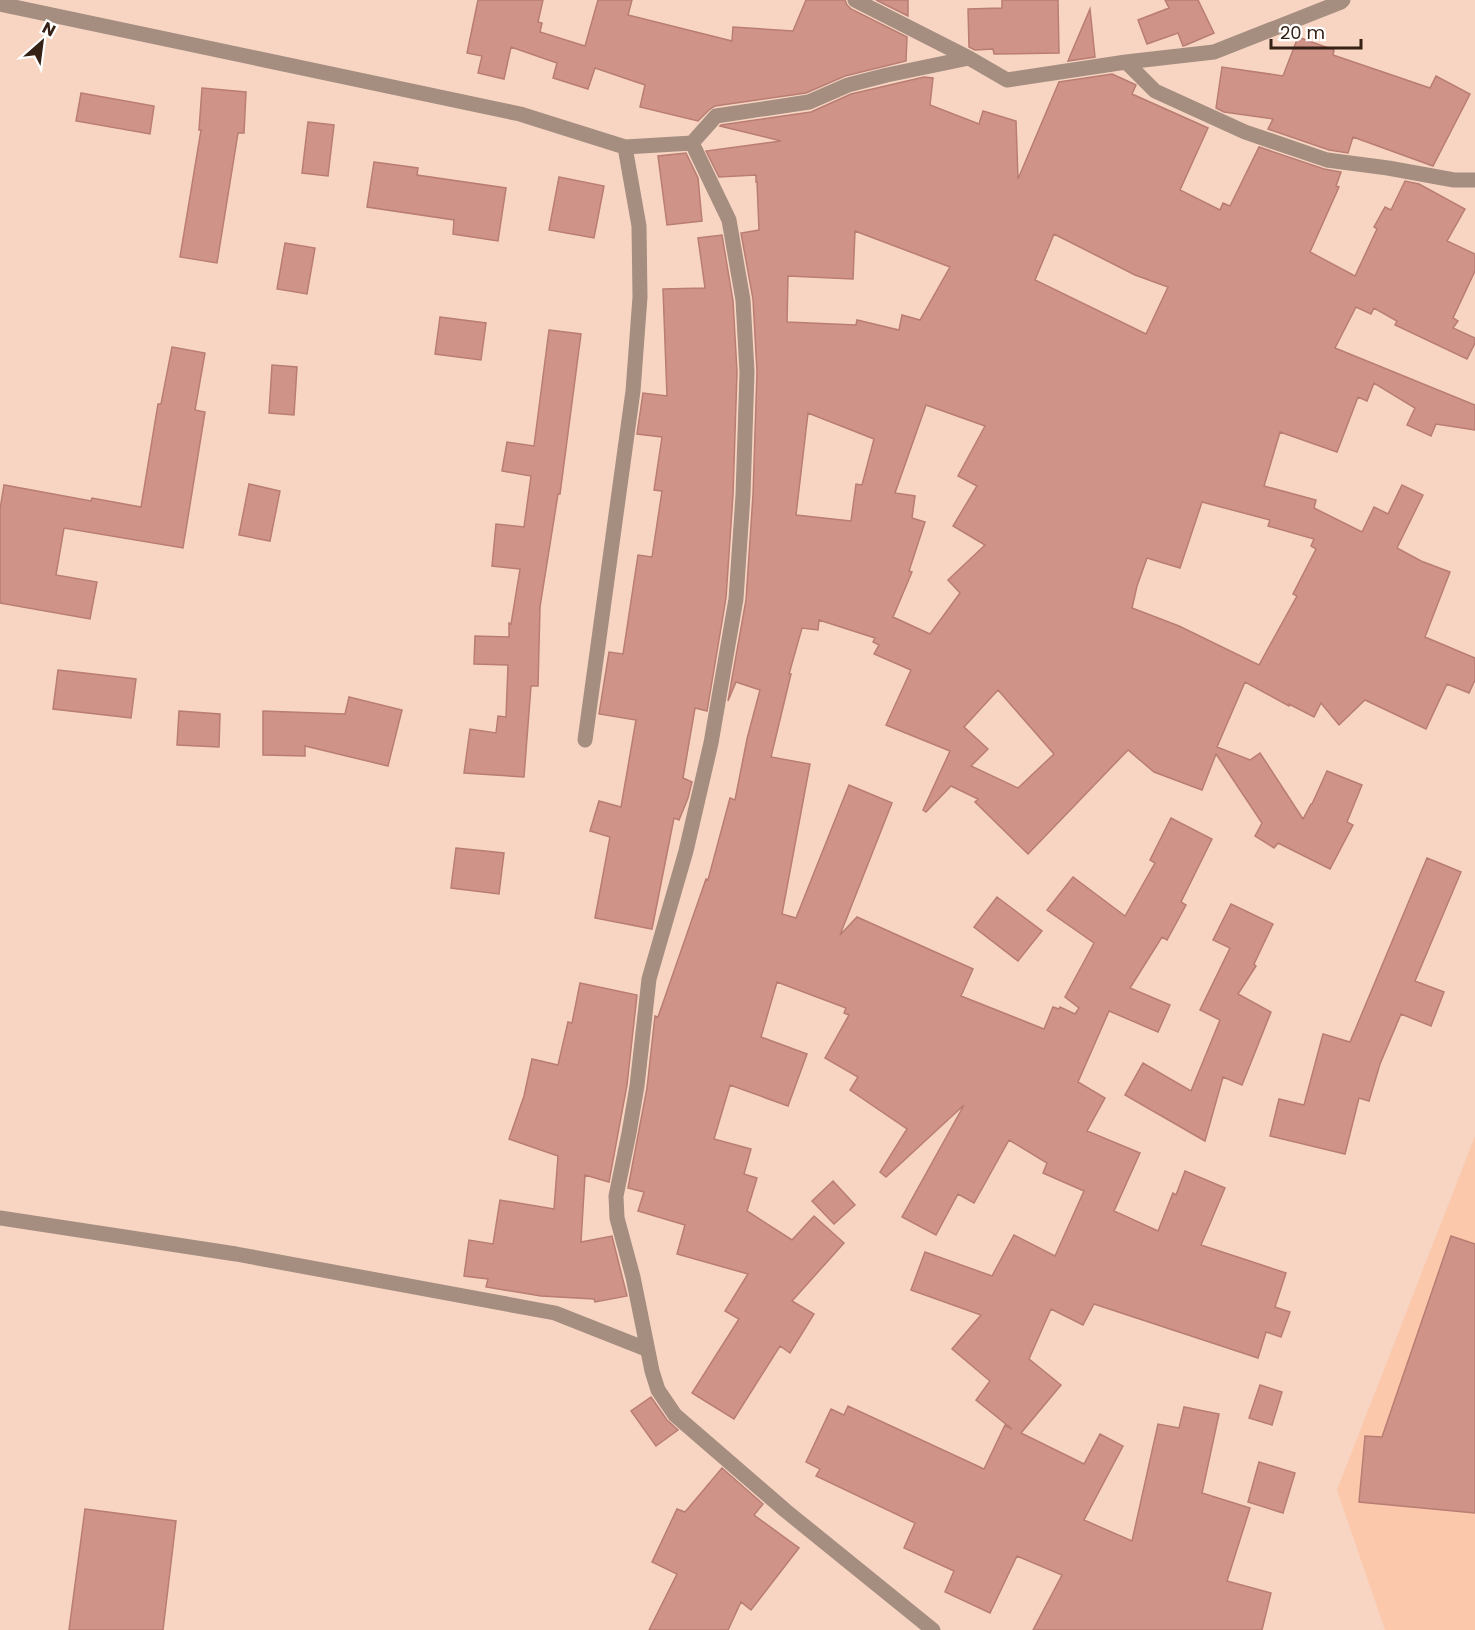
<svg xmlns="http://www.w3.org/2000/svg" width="1475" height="1630" font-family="Poppins,sans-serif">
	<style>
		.built { fill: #fbc8ac }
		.building { fill: #d09388; stroke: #b97d73; stroke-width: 1.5; fill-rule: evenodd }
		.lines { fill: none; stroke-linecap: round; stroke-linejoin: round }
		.minor { stroke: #a58d80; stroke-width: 15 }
	</style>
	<rect width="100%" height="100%" fill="#f7d5c2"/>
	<path class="built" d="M 1475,1136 L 1475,1630 L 1385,1630 L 1337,1490 Z"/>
	<path class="building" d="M 478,0 L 543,0 L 538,22 L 542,23 L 540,32 L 585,46 L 598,0 L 632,0 L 628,15 L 732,41 L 733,27 L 793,31 L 806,0 L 845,0 L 847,5 L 851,9 L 907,37 L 906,61 L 845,76 L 806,93 L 715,106 L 709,110 L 698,121 L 640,107 L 645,85 L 595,68 L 588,89 L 553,78 L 557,63 L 511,47 L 504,79 L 478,73 L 482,56 L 467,53 Z
		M 876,0 L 908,0 L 908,16 Z
		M 1002,0 L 1058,0 L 1059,53 L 994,54 L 993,49 L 975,50 L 969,47 L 968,9 L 1002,8 Z
		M 1165,0 L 1198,0 L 1214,33 L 1186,45 L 1183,46 L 1178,33 L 1147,44 L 1138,20 L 1169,8 Z
		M 1090,9 L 1095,57 L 1068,61 L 1070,56 Z
		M 1298,37 L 1334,50 L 1333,55 L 1430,88 L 1436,76 L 1470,94 L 1433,166 L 1353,137 L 1348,153 L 1329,150 L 1268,129 L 1273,119 L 1224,112 L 1216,108 L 1222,67 L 1283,76 Z
		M 1112,74 L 1134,84 L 1136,85 L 1132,94 L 1208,128 L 1180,190 L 1220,210 L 1223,203 L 1230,206 L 1259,147 L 1324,169 L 1341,172 L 1336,186 L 1339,187 L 1310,252 L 1355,276 L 1377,229 L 1374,227 L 1385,207 L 1391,210 L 1405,181 L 1419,184 L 1465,209 L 1447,241 L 1475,254 L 1475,271 L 1453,318 L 1458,321 L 1453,328 L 1475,338 L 1475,343 L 1467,359 L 1395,325 L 1397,321 L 1374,308 L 1371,314 L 1356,307 L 1335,348 L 1475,405 L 1475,430 L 1436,424 L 1431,436 L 1407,425 L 1415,408 L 1374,383 L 1367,401 L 1358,397 L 1337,452 L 1280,432 L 1264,486 L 1316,500 L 1314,508 L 1362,532 L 1374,507 L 1388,514 L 1402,485 L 1423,495 L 1397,548 L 1421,561 L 1450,572 L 1425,637 L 1475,658 L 1475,680 L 1469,693 L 1447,684 L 1426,729 L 1365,700 L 1339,725 L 1321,703 L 1314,717 L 1289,704 L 1289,706 L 1245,682 L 1217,747 L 1250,760 L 1260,753 L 1303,819 L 1311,804 L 1312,804 L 1327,771 L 1362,785 L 1347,822 L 1353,825 L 1330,869 L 1278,843 L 1274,848 L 1255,836 L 1262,823 L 1216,754 L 1202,790 L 1154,772 L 1128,750 L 1028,854 L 975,802 L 978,799 L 951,786 L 926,812 L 923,810 L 950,751 L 886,725 L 911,670 L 874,654 L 879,645 L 873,642 L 875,638 L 819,620 L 818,630 L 802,628 L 789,674 L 791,674 L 771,757 L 810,764 L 782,914 L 796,918 L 849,785 L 892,803 L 840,935 L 857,917 L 973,969 L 961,996 L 1044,1029 L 1053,1007 L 1059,1009 L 1060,1007 L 1075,1014 L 1079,1008 L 1065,997 L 1094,943 L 1047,910 L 1073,877 L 1125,916 L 1155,863 L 1150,860 L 1171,818 L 1212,839 L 1181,902 L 1186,905 L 1167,940 L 1162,937 L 1130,988 L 1170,1005 L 1158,1032 L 1109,1011 L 1078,1082 L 1105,1098 L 1087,1131 L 1140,1153 L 1114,1211 L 1158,1231 L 1173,1193 L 1176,1195 L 1185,1171 L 1225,1188 L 1201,1245 L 1286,1273 L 1275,1307 L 1290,1312 L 1281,1337 L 1266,1332 L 1258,1358 L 1094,1304 L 1083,1325 L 1051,1309 L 1029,1359 L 1061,1385 L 1021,1433 L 1084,1464 L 1100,1434 L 1123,1446 L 1084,1520 L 1132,1541 L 1158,1424 L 1179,1428 L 1184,1407 L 1219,1414 L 1202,1493 L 1250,1508 L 1227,1581 L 1271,1593 L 1262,1630 L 1033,1630 L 1062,1575 L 1017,1556 L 990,1613 L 945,1592 L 954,1571 L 904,1548 L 915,1523 L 816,1476 L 820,1469 L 806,1462 L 831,1409 L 844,1415 L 848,1406 L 984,1469 L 1005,1425 L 1012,1429 L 976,1400 L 990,1381 L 952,1349 L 981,1315 L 911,1290 L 925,1252 L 992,1276 L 1014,1235 L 1055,1256 L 1084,1191 L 1043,1173 L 1047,1163 L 1009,1140 L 974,1203 L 958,1194 L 936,1235 L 902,1217 L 964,1105 L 886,1177 L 880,1172 L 907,1129 L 850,1090 L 858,1077 L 825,1058 L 849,1015 L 844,1013 L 846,1008 L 777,982 L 761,1037 L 807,1054 L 788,1106 L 730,1085 L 714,1139 L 751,1149 L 744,1174 L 757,1178 L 747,1211 L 792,1240 L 814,1216 L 844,1243 L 792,1301 L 814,1314 L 790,1353 L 780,1346 L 734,1419 L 692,1393 L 739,1319 L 725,1311 L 748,1274 L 677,1254 L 685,1225 L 638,1211 L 644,1192 L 628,1188 L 647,1088 L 655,1016 L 658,1017 L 706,879 L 708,880 L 730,798 L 735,800 L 747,739 L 760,690 L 736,682 L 728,701 L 746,600 L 753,495 L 757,372 L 753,299 L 741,233 L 759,230 L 757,182 L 756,182 L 756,175 L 719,177 L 706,151 L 781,141 L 720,126 L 721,125 L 811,112 L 851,94 L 924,77 L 933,78 L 930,105 L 979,124 L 983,111 L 1016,121 L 1018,179 L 1059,82 ZM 855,231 L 950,267 L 920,320 L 902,315 L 899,330 L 857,320 L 856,325 L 787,322 L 788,276 L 853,279 ZM 1054,234 L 1135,275 L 1168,287 L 1146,334 L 1035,280 ZM 926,405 L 985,426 L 958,476 L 977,486 L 953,526 L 985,545 L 948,580 L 960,593 L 930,634 L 893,617 L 912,572 L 909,571 L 925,522 L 912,518 L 915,496 L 895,493 ZM 808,413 L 874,439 L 862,485 L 856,484 L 851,521 L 796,515 ZM 1202,502 L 1270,520 L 1268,526 L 1314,539 L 1311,546 L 1316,549 L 1293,594 L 1297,596 L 1259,665 L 1179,626 L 1132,608 L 1137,586 L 1147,558 L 1180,568 ZM 998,690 L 1054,754 L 1018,788 L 971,766 L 988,749 L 964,727 Z
		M 202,88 L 246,92 L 244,133 L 238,133 L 217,263 L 180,257 L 201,130 L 199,130 Z
		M 81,93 L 154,106 L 150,134 L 76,121 Z
		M 308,122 L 334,125 L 328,176 L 302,173 Z
		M 686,153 L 698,178 L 702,221 L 667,225 L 658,156 Z
		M 374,162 L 418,168 L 417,175 L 506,188 L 498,241 L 453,234 L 454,220 L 367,207 Z
		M 559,177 L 604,186 L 594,238 L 549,230 Z
		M 722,235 L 733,301 L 737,372 L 733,495 L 726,598 L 707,711 L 695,708 L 683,778 L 692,782 L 688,798 L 679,820 L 674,818 L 652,929 L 595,918 L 610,837 L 590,831 L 599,801 L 621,807 L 636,720 L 599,714 L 609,652 L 623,654 L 638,555 L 652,557 L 662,491 L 654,490 L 662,437 L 637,434 L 643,393 L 667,396 L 663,289 L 705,288 L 698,238 Z
		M 285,243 L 315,248 L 307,294 L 277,289 Z
		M 440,317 L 486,323 L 481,360 L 435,354 Z
		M 549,330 L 581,334 L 560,494 L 558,494 L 540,607 L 538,686 L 531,686 L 524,777 L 464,773 L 470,729 L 496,733 L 498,716 L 506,717 L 508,665 L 474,664 L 475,636 L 509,637 L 509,623 L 511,624 L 520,569 L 492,566 L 496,524 L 524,527 L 531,476 L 502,471 L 507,442 L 534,446 Z
		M 172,347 L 205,353 L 195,410 L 205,412 L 183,548 L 64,528 L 56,575 L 97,582 L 90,619 L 0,603 L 0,509 L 4,485 L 91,501 L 92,498 L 141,507 L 158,404 L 161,404 Z
		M 272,365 L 297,367 L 294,415 L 269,413 Z
		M 249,484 L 280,491 L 270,541 L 239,535 Z
		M 58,670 L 136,679 L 131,718 L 53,709 Z
		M 349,697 L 402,710 L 388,766 L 305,746 L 305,756 L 263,755 L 263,711 L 345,714 Z
		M 179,711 L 220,714 L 219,747 L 177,745 Z
		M 456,848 L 504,853 L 499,894 L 451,888 Z
		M 1427,858 L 1461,872 L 1415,981 L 1444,992 L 1431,1026 L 1401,1014 L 1380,1064 L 1369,1101 L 1359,1098 L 1345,1154 L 1270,1136 L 1279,1099 L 1304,1105 L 1323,1034 L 1350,1042 Z
		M 997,897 L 1042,931 L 1018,961 L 974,927 Z
		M 1231,904 L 1273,924 L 1254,964 L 1256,966 L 1238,994 L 1271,1012 L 1242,1085 L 1223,1077 L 1205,1141 L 1125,1095 L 1143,1063 L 1191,1091 L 1220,1020 L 1200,1010 L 1230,948 L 1213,940 Z
		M 580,983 L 637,995 L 627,1085 L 609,1182 L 585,1175 L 581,1242 L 612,1236 L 627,1296 L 595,1302 L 594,1299 L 541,1296 L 486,1287 L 488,1279 L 464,1276 L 469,1240 L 493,1244 L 500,1200 L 554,1209 L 558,1156 L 509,1139 L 524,1096 L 532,1059 L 558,1065 L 568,1022 L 572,1023 Z
		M 833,1181 L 855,1205 L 834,1224 L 812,1201 Z
		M 1451,1236 L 1475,1244 L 1475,1513 L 1359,1502 L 1365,1436 L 1382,1437 Z
		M 1260,1385 L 1282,1392 L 1272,1425 L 1249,1418 Z
		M 651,1397 L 667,1420 L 678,1430 L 656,1446 L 631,1411 Z
		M 1259,1462 L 1295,1473 L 1283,1513 L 1248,1502 Z
		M 722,1468 L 763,1504 L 754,1515 L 799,1548 L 751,1610 L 741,1602 L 728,1630 L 649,1630 L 677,1574 L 652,1562 L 677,1509 L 685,1512 Z
		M 85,1509 L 176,1521 L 163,1630 L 69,1630 Z"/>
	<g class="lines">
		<path class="minor" d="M 855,0 L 969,58
			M 0,4 L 520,114 L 625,147 L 692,143 L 716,116 L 809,102 L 848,85 L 887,75 L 969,58 L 1007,80 L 1126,62 L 1214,52 L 1341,2 L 1343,0
			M 1126,62 L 1155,91 L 1245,132 L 1327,160 L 1388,168 L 1454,180 L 1475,180
			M 692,143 L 729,220 L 743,300 L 747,372 L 743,495 L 736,599 L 711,743 L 686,851 L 649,979 L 637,1086 L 629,1133 L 616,1196 L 617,1218 L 633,1277 L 652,1371 L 658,1390 L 675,1415 L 786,1511 L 933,1630
			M 585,740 L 633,391 L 640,297 L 639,226 L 625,147
			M 0,1218 L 236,1254 L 555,1313 L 646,1349"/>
	</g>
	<g transform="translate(42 42) rotate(28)" stroke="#fefefe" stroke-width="4.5" paint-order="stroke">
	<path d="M0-4.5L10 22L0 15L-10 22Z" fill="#362116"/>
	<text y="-9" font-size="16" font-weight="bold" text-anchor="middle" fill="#362116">N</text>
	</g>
	<path d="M1271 39v9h90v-9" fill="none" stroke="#362116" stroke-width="3"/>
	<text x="1280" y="39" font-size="18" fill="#362116" stroke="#fefefe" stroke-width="4.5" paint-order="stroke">20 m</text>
</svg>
